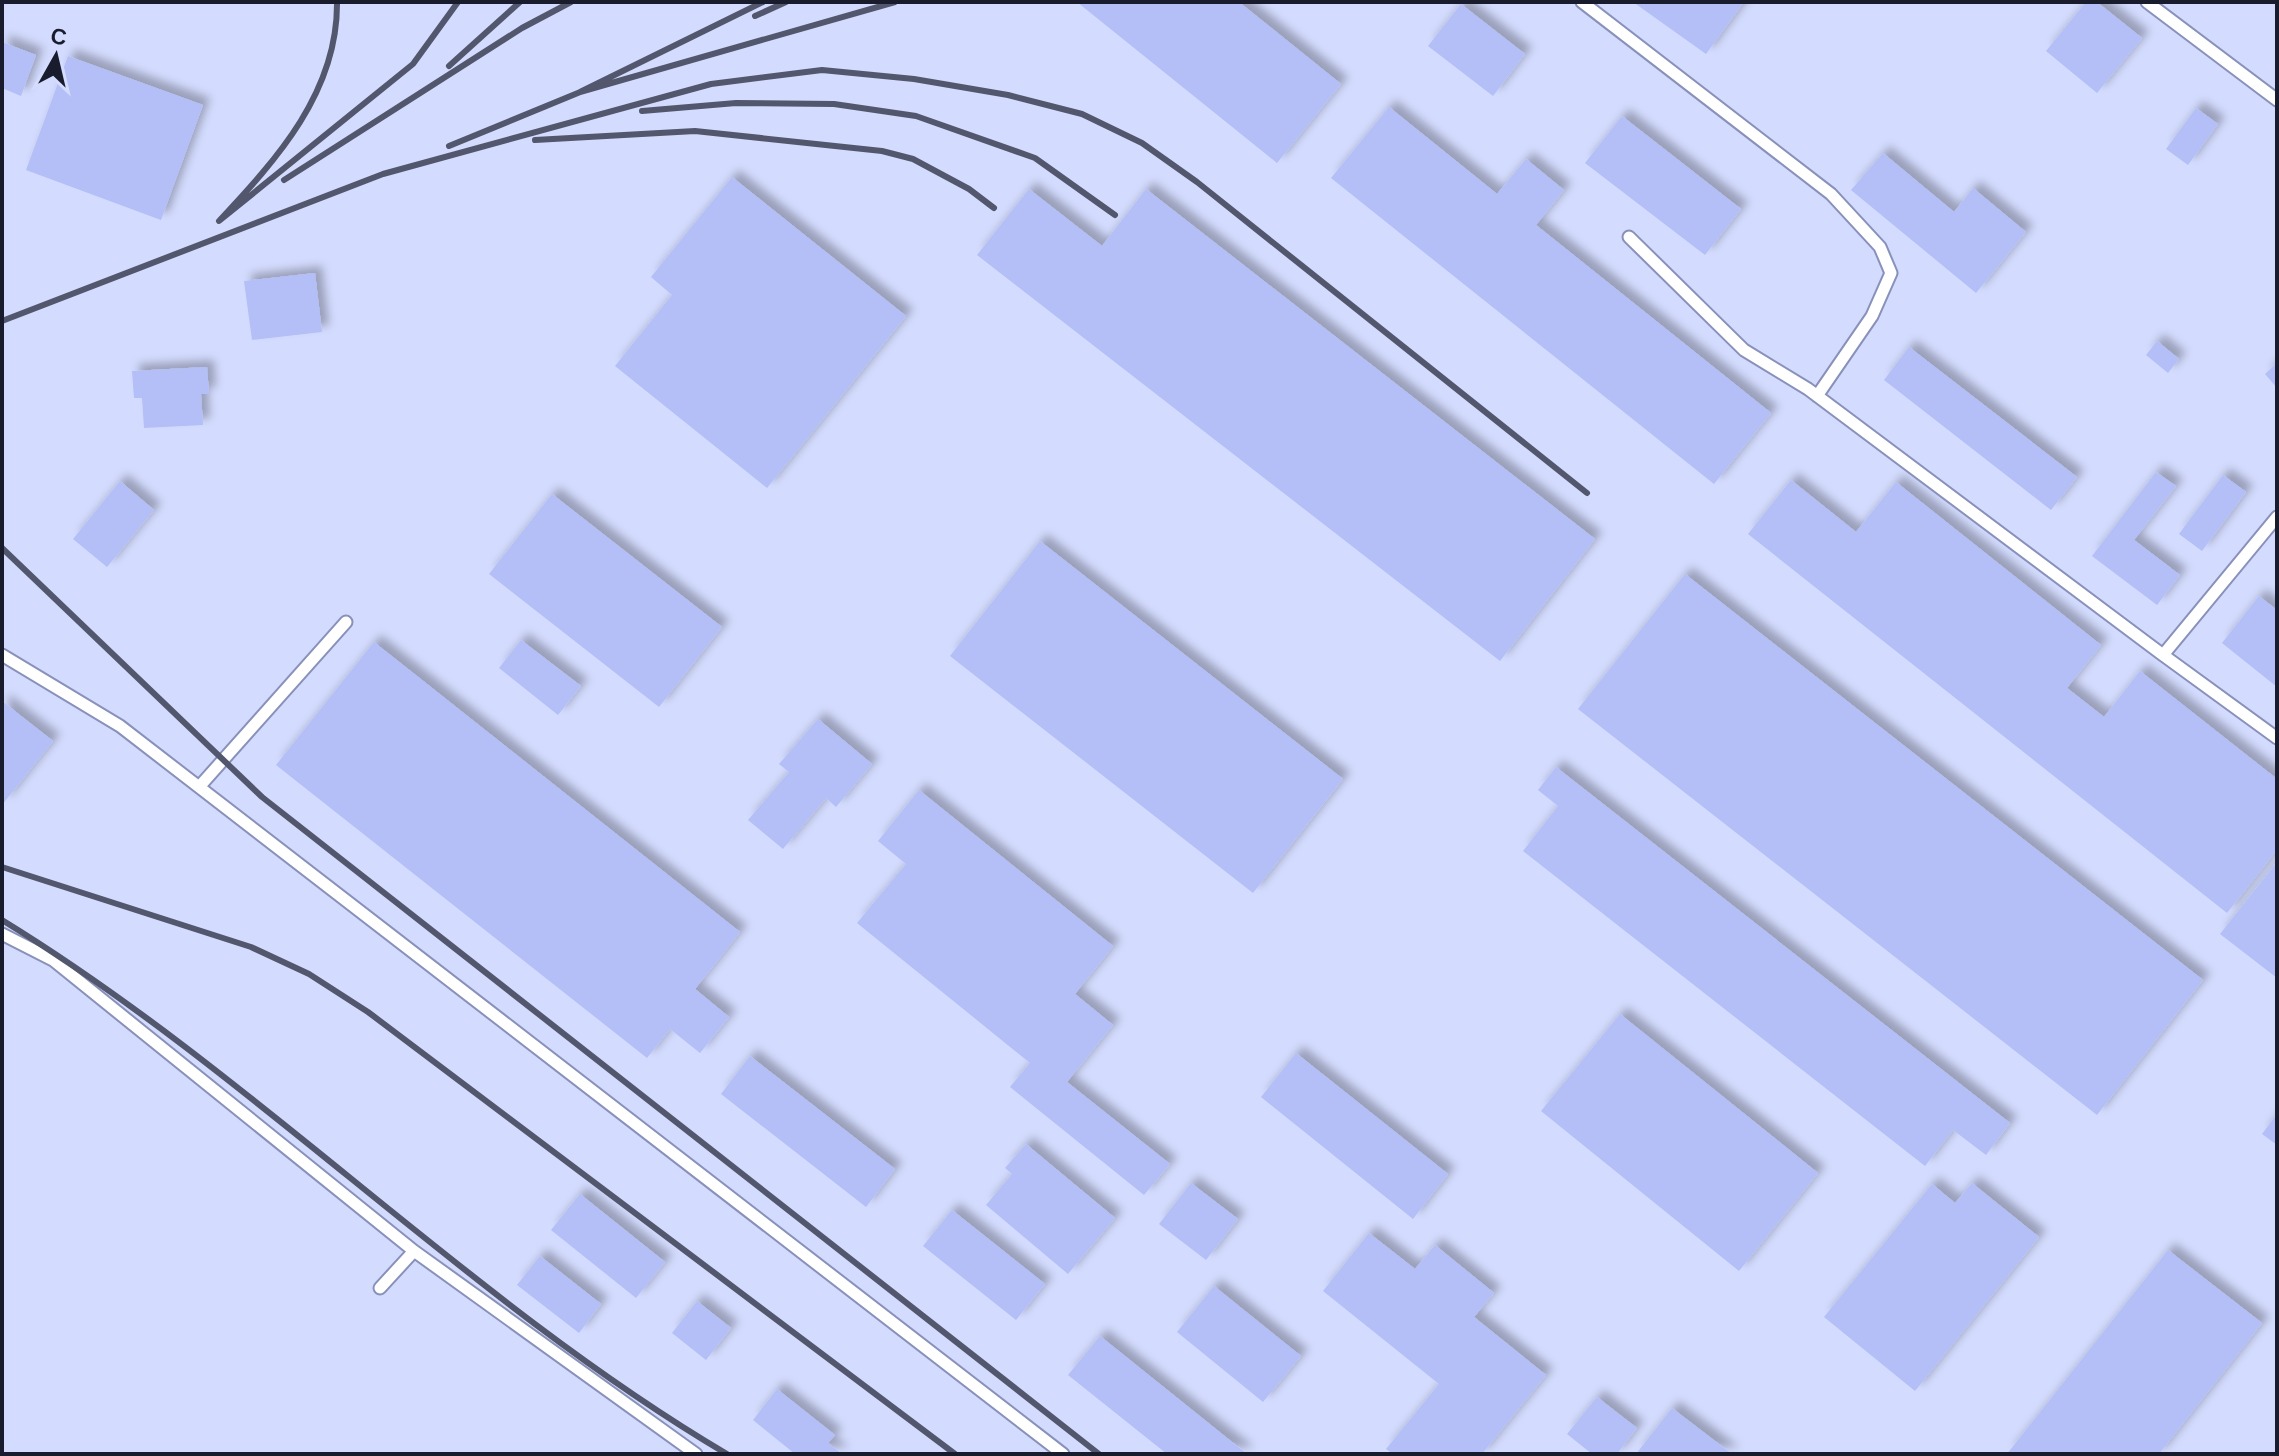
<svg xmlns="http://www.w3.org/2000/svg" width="2279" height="1456" font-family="Helvetica,sans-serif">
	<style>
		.building { fill: #b3bff6; filter: url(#shadow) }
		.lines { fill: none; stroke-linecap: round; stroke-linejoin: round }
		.lane-casing { stroke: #8891ba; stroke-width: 15 }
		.lane { stroke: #fff; stroke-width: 11 }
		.rail { stroke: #52576d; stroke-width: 6 }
	</style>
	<defs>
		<filter id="shadow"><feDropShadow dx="7" dy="-7" stdDeviation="4" flood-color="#0004"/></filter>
	</defs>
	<rect width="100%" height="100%" fill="#d3dbfe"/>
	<path class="building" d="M 1077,2 L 1239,2 L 1341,84 L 1277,163 Z
		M 1633,2 L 1744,2 L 1706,54 Z
		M 2086,2 L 2097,2 L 2142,38 L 2097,93 L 2046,51 Z
		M 1461,4 L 1525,54 L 1493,96 L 1428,46 Z
		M 2,42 L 36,55 L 21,96 L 2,88 Z
		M 68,56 L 203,105 L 161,220 L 26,170 Z
		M 1389,107 L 1497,194 L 1526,159 L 1564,190 L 1536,225 L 1771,413 L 1714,484 L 1331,178 Z
		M 2196,108 L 2218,124 L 2188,165 L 2166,149 Z
		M 1622,116 L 1741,209 L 1705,255 L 1585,163 Z
		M 1883,153 L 1954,212 L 1973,188 L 2026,232 L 1976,293 L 1851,190 Z
		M 732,177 L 906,316 L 767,488 L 615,366 L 672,295 L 651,277 Z
		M 1029,189 L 1102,246 L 1146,189 L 1595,539 L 1500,661 L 977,255 Z
		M 315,273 L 322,332 L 252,340 L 244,281 Z
		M 2157,341 L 2179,359 L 2168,373 L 2146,355 Z
		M 1909,347 L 2077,477 L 2051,510 L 1884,380 Z
		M 2277,363 L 2277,388 L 2265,374 Z
		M 207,367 L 209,394 L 201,394 L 203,425 L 144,428 L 142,398 L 134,398 L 132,371 Z
		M 2156,472 L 2176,486 L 2134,540 L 2180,575 L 2157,605 L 2092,556 Z
		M 2223,475 L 2246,492 L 2202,551 L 2179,534 Z
		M 1791,480 L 1856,532 L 1896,482 L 2101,645 L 2067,688 L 2104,717 L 2140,671 L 2277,779 L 2277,850 L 2227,913 L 1748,534 Z
		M 120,481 L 154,510 L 107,567 L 73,539 Z
		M 552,494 L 722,627 L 659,707 L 489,574 Z
		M 1040,541 L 1343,779 L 1253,893 L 950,656 Z
		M 1685,574 L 2203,980 L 2097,1115 L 1578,709 Z
		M 2259,596 L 2277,610 L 2277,687 L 2222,643 Z
		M 521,640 L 581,686 L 558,715 L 499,668 Z
		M 374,642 L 740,932 L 695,989 L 729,1017 L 700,1053 L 670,1029 L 647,1058 L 276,765 Z
		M 2,701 L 53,741 L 2,805 Z
		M 818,719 L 872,764 L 836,807 L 826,798 L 783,849 L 748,820 L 789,772 L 779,764 Z
		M 1556,767 L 2010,1123 L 1986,1155 L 1953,1130 L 1925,1166 L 1523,851 L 1558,806 L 1538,790 Z
		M 919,790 L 1113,946 L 1075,994 L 1113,1025 L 1067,1082 L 1170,1164 L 1144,1195 L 1010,1087 L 1030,1063 L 857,923 L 906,864 L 878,841 Z
		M 2277,862 L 2277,978 L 2220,934 Z
		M 1620,1014 L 1818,1173 L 1739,1271 L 1541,1111 Z
		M 1296,1053 L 1448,1174 L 1413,1219 L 1261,1097 Z
		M 750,1056 L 895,1169 L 866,1207 L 721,1094 Z
		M 2277,1114 L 2277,1145 L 2262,1134 Z
		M 1026,1144 L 1115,1218 L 1068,1274 L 986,1205 L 1012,1174 L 1005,1168 Z
		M 1191,1183 L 1238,1219 L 1206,1260 L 1159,1224 Z
		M 1972,1183 L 2039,1237 L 1915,1391 L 1824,1317 L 1932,1184 L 1955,1203 Z
		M 580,1194 L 665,1262 L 636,1298 L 551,1230 Z
		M 952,1210 L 1045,1284 L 1016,1320 L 923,1246 Z
		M 1369,1233 L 1415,1269 L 1435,1245 L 1494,1293 L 1474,1317 L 1546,1375 L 1482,1454 L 1393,1454 L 1386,1449 L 1439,1384 L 1323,1291 Z
		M 2168,1250 L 2262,1323 L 2159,1454 L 2007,1454 Z
		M 540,1256 L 601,1304 L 579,1333 L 517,1285 Z
		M 1214,1286 L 1301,1356 L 1263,1402 L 1177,1332 Z
		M 697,1301 L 731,1328 L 706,1360 L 672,1333 Z
		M 1100,1336 L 1247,1454 L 1167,1454 L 1068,1375 Z
		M 777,1389 L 835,1435 L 828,1443 L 842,1454 L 795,1454 L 753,1420 Z
		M 1597,1397 L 1637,1428 L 1617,1454 L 1592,1454 L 1567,1434 Z
		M 1672,1408 L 1732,1454 L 1636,1454 Z"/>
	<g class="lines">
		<g class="lane-casing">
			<path id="lane" d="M 1582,2 L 1831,194 L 1880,247 L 1891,273 L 1872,316 L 1817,396
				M 2147,2 L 2277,100
				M 1629,237 L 1744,350 L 1808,389 L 2163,655 L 2277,517
				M 2,655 L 120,726 L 1063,1454
				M 2163,655 L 2277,738
				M 199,787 L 346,622
				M 2,934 L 53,960 L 414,1251 L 380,1288
				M 414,1251 L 696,1454"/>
		</g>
		<use href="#lane" class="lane"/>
		<path class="rail" d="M 337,2 C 338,92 277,159 219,221 L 413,64 L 458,2
			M 763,2 L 580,92 L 895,2
			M 755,16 L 786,2
			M 449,66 L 520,2
			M 642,111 L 736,103 L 834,104 L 916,116 L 1035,158 L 1115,215
			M 535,140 L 695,131 L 882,151 L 913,159 L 969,189 L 994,208
			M 449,146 L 590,88
			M 284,180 L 522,28 L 571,2
			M 2,321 L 383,174 L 711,84 L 822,70 L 914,79 L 1008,95 L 1082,114 L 1142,143 L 1197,182 L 1587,493
			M 2,548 L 262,797 L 1099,1454
			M 2,867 L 251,947 L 309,974 L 368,1012 L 955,1454
			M 2,920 C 258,1077 468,1301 727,1454"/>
	</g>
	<rect width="2279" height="1456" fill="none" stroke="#191c2c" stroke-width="8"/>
	<g transform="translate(56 56) rotate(8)" stroke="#d3dbfe" stroke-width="6" paint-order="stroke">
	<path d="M0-6L14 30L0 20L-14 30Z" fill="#191c2c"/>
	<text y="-12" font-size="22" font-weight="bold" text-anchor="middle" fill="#191c2c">С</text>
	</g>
</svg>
